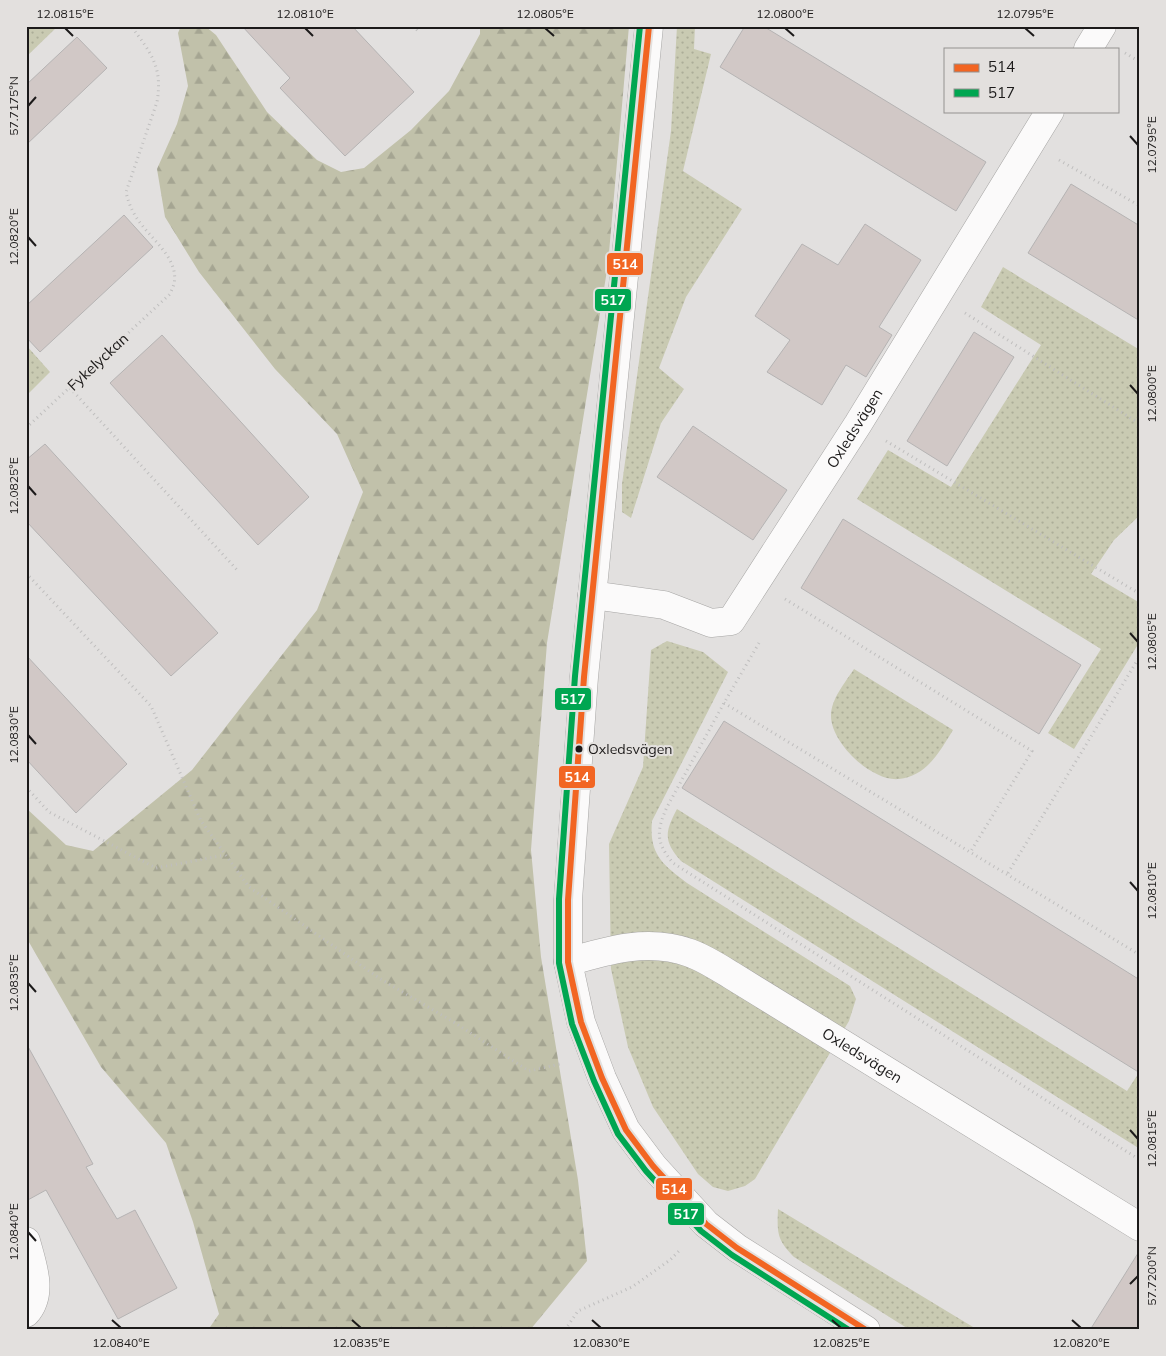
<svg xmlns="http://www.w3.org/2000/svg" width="1166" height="1356" font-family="Mulish,sans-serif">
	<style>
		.grass { fill: url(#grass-dots) }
		.forest { fill: url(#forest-firs) }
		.building { fill: #d1c8c6; stroke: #b5b3b3 }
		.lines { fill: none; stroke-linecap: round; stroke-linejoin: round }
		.minor-casing { stroke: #a6a5a4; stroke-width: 29 }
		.tertiary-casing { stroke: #a6a5a4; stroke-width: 29 }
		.path { stroke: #bfbebe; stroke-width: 3; stroke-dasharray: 1 4; stroke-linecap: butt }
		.minor { stroke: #fbfafa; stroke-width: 28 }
		.tertiary { stroke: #fbfafa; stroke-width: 28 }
		.bus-1-casing { stroke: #e3e0de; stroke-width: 10 }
		.bus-2-casing { stroke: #e3e0de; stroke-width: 10 }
		.bus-1 { stroke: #f26522; stroke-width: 6 }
		.bus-2 { stroke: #00a651; stroke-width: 6 }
		.ticks { fill: none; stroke: #1c1a1a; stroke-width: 2 }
		.bus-dot { fill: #1c1a1a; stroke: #e3e0de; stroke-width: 2 }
		.labels { text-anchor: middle; stroke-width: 4; stroke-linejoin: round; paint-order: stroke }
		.bus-label { font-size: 14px; fill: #1c1a1a; stroke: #e3e0de; text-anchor: start }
		.street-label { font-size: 15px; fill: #1c1a1a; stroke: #e3e0de }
		.line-badge { stroke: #e3e0de; stroke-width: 2 }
		.badge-label { font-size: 14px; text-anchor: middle; font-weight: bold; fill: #fff }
		.neatline { fill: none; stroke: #1c1a1a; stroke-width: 2 }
		.ticks-label { font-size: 12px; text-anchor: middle; fill: #1c1a1a }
	</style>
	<defs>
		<pattern id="grass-dots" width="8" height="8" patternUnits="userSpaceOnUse" patternTransform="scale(1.25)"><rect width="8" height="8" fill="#c9cab2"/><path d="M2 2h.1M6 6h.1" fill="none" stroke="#acad98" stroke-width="1.8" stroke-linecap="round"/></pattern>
		<pattern id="forest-firs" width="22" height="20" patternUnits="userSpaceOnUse" patternTransform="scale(1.25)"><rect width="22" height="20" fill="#c1c1aa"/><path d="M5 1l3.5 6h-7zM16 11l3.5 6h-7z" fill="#a5a592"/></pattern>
	</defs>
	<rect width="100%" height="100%" fill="#e2e0df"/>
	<path class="grass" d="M 26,26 L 58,26 L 26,57 Z
		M 677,26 L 695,26 L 694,49 L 711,54 L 683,171 L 742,209 L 686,297 L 659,368 L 684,389 L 661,423 L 631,518 L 622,512 L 622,484 L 671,131 Z
		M 1003,267 L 1140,350 L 1140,515 L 1114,540 L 1091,574 L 1140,603 L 1140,641 L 1074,749 L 1048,733 L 1101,649 L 857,499 L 888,450 L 951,487 L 1041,345 L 981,307 Z
		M 26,345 L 50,372 L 26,396 Z
		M 667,641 L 703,652 L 728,672 L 652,821 C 649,854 662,864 687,883 L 850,986 L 856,999 L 849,1021 L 755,1179 L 745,1186 L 728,1191 L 713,1187 L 698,1174 L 653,1107 L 628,1047 L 611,969 L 609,844 L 643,767 L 651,650 Z
		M 854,669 L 953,730 C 940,751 927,776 899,779 C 872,782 831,743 831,716 C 831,699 845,683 854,669 Z
		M 677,809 L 1127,1091 L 1140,1071 L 1140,1149 L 681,861 C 663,841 665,832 677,809 Z
		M 778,1209 L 978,1330 L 910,1330 L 794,1257 C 777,1240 777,1233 778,1209 Z"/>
	<path class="forest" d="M 181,26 L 205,26 L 216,35 L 267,112 L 317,160 L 341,172 L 364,168 L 411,130 L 449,91 L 480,34 L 480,26 L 629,26 L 608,264 L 547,643 L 531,850 L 541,957 L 578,1180 L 587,1261 L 530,1330 L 208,1330 L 219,1314 L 193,1222 L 166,1143 L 101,1067 L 26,937 L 26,808 L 66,845 L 93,851 L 192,770 L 317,610 L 363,492 L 337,434 L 275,369 L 199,272 L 165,217 L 157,169 L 177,124 L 188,86 L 178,33 Z"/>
	<path class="building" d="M 242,26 L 352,26 L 414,92 L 345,156 L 280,88 L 290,78 Z
		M 745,26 L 763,26 L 986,162 L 956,211 L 720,67 Z
		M 77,37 L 107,68 L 26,145 L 26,85 Z
		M 1071,184 L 1140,226 L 1140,321 L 1028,253 Z
		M 124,215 L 153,247 L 40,352 L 26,337 L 26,306 Z
		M 865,224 L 921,260 L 879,327 L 892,335 L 866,377 L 846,365 L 822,405 L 767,372 L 790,340 L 755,316 L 802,244 L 838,265 Z
		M 974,332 L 1014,357 L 947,466 L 907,441 Z
		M 162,335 L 309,497 L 258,545 L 110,383 Z
		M 693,426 L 787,490 L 753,540 L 657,477 Z
		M 45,444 L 218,633 L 171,676 L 26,521 L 26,460 Z
		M 843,519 L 1081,665 L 1039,734 L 801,588 Z
		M 26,655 L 127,764 L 76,813 L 26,759 Z
		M 724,721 L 1140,980 L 1140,1073 L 682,788 Z
		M 26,1043 L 93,1164 L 86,1167 L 117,1219 L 135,1210 L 177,1288 L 118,1319 L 46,1190 L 26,1201 Z
		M 1140,1250 L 1140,1330 L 1090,1330 Z"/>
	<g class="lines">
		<g class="minor-casing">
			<g id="minor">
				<path d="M 1088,49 L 1102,26"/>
				<path id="s1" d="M 592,595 L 664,605 L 711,623 L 731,621 L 858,424 L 1050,111"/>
				<path id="s2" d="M 568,962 C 608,950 649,938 690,953 C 704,958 718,967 731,975 L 1140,1227"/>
				<path d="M 26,1241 C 32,1264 44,1293 26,1313"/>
			</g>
		</g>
		<g class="tertiary-casing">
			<path id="tertiary" d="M 649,26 L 584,677 L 568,900 L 568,962 L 581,1022 L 602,1078 L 626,1130 L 653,1166 L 706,1224 L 737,1248 L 866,1330"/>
		</g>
		<path class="path" d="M 413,26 L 420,33
			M 1125,53 L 1140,62
			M 1059,160 L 1140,206
			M 965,313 L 1140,424
			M 70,388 L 239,572
			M 26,428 L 169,295 C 189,264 151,241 136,217 C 131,209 128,201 126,192 L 157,102 C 163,67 151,53 131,26
			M 886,441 L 1140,594
			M 26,573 L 151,706 L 201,821 L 249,887 L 382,980 L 452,1021 L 529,1071 L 560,1064
			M 785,599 L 1032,751 L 971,851
			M 759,643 L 724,703 L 667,807 C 656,831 656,843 673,863 L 1140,1160
			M 724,703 L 1140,955
			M 26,787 L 49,812 L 156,868 L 225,855
			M 1008,873 L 1140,656
			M 565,1330 L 578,1311 L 632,1287 L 670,1260 L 681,1249"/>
		<use href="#minor" class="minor"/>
		<use href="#tertiary" class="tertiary"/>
		<g class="bus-1-casing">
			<path id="bus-1" d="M 649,26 L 584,677 L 568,900 L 568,962 L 581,1022 L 602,1078 L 626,1130 L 653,1166 L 706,1224 L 737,1248 L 866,1330"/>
		</g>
		<g class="bus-2-casing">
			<path id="bus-2" d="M 640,26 L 575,676 L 559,899 L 559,963 L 572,1024 L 594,1081 L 618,1134 L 646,1171 L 701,1231 L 732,1255 L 849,1330"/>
		</g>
		<use href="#bus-1" class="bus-1"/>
		<use href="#bus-2" class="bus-2"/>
	</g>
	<path class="ticks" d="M 65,28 L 73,36M 305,28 L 313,36M 545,28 L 554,36M 785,28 L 794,36M 1025,28 L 1034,36M 28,106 L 36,97M 1130,136 L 1138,145M 28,237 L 36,246M 1130,385 L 1138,394M 28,486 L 36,495M 1130,633 L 1138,642M 28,735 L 36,744M 1130,882 L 1138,891M 28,983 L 36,992M 1130,1130 L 1138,1139M 28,1232 L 36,1241M 1130,1284 L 1138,1276M 112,1320 L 121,1328M 352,1320 L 361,1328M 592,1320 L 601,1328M 832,1320 L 841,1328M 1072,1320 L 1081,1328"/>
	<circle class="bus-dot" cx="579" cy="749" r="4.5"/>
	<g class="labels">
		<g class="bus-label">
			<text x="588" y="754">Oxledsvägen</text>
		</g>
		<g class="street-label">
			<text transform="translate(98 362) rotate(-43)" y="5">Fykelyckan</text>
			<text dy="5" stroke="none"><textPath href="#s1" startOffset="372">Oxledsvägen</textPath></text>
			<text dy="5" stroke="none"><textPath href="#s2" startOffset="325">Oxledsvägen</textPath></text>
		</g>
	</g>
	<g class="line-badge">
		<rect x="606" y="252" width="38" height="24" rx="5" fill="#f26522"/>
		<rect x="594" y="288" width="38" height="24" rx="5" fill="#00a651"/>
		<rect x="554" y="687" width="38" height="24" rx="5" fill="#00a651"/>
		<rect x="558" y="765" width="38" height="24" rx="5" fill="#f26522"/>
		<rect x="655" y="1177" width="38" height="24" rx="5" fill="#f26522"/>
		<rect x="667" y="1202" width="38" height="24" rx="5" fill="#00a651"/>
	</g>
	<g class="badge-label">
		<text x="625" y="269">514</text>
		<text x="613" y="305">517</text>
		<text x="573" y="704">517</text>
		<text x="577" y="782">514</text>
		<text x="674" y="1194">514</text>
		<text x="686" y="1219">517</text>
	</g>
	<rect width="1166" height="1356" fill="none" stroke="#e3e0de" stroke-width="55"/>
	<rect x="944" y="48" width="175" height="65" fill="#e3e0de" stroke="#939190"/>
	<rect x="954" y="64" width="25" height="8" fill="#f26522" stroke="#939190"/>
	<text x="988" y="72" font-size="15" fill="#1c1a1a">514</text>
	<rect x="954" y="89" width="25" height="8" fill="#00a651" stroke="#939190"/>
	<text x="988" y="98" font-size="15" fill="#1c1a1a">517</text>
	<rect x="28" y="28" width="1110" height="1300" class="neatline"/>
	<g class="ticks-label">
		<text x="65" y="18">12.0815°E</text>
		<text x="305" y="18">12.0810°E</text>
		<text x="545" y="18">12.0805°E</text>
		<text x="785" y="18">12.0800°E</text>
		<text x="1025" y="18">12.0795°E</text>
		<text transform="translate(14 106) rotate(-90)" y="4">57.7175°N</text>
		<text transform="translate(1152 145) rotate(-90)" y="4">12.0795°E</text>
		<text transform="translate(14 237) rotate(-90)" y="4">12.0820°E</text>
		<text transform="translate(1152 394) rotate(-90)" y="4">12.0800°E</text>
		<text transform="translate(14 486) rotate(-90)" y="4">12.0825°E</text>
		<text transform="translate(1152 642) rotate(-90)" y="4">12.0805°E</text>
		<text transform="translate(14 735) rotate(-90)" y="4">12.0830°E</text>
		<text transform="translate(1152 891) rotate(-90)" y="4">12.0810°E</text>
		<text transform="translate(14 983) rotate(-90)" y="4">12.0835°E</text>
		<text transform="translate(1152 1139) rotate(-90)" y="4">12.0815°E</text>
		<text transform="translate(14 1232) rotate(-90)" y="4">12.0840°E</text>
		<text transform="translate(1152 1276) rotate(-90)" y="4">57.7200°N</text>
		<text x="121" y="1347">12.0840°E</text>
		<text x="361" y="1347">12.0835°E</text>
		<text x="601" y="1347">12.0830°E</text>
		<text x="841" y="1347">12.0825°E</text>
		<text x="1081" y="1347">12.0820°E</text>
	</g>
</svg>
